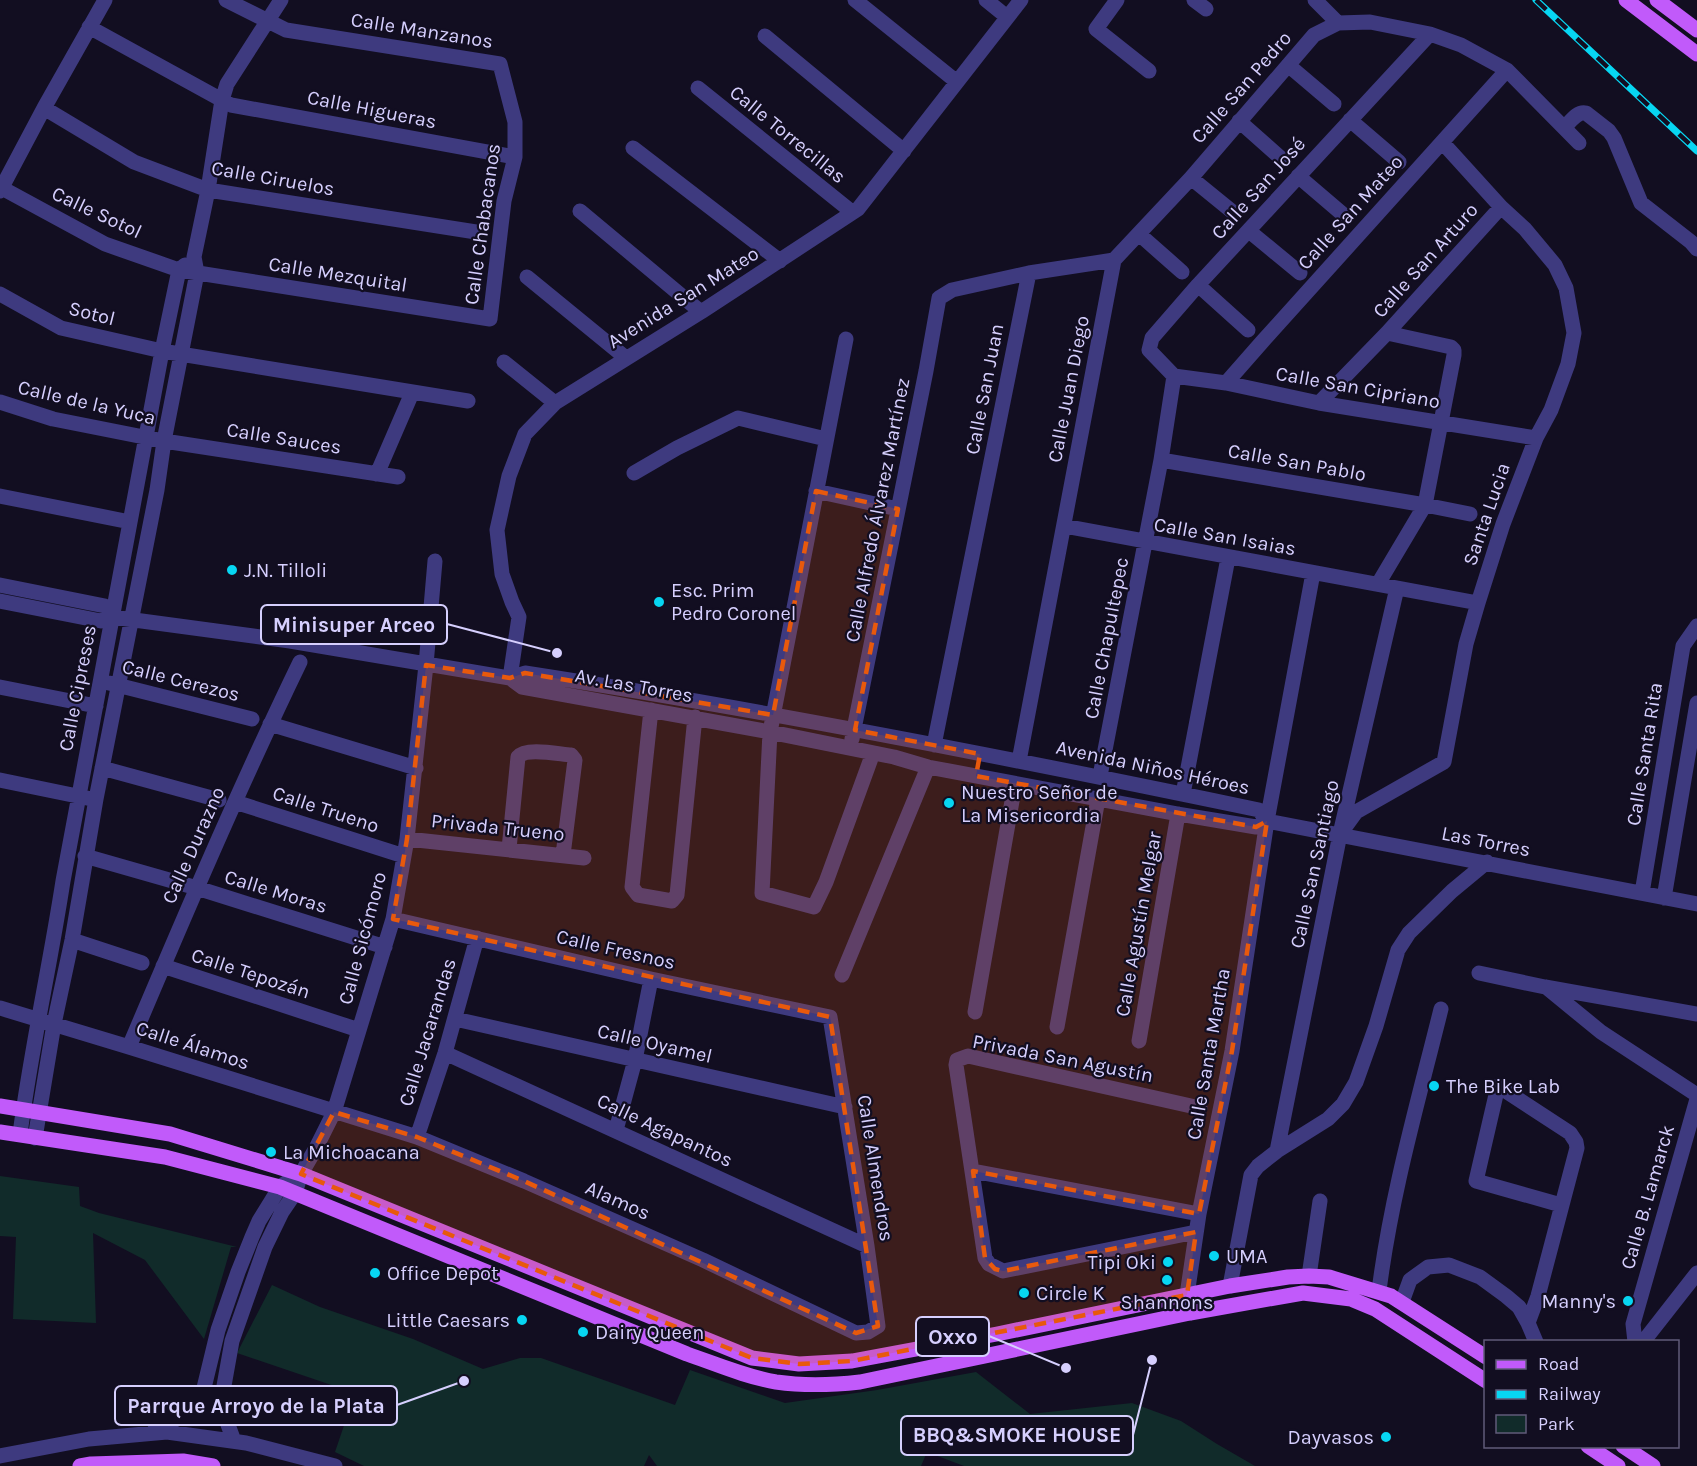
<svg xmlns="http://www.w3.org/2000/svg" width="1697" height="1466" font-family="Karla,sans-serif">
	<style>
		.green { fill: #112b2a }
		.lines { fill: none; stroke-linecap: round; stroke-linejoin: round }
		.minor { stroke: #3e3a7f; stroke-width: 15 }
		.major { stroke: #c15afa; stroke-width: 15 }
		.rail-casing { stroke: #07d6f2; stroke-width: 7 }
		.rail { stroke: #120e21; stroke-width: 4.5; stroke-dasharray: 14; stroke-linecap: butt }
		.marked { fill: #e8590c; fill-opacity: 0.2; stroke: #e8590c; stroke-width: 4.5; stroke-dasharray: 12 8; stroke-linejoin: round }
		.poi-dot { fill: #07d6f2; stroke: #120e21; stroke-width: 2 }
		.labels { text-anchor: middle; stroke-width: 4.5; stroke-linejoin: round; paint-order: stroke }
		.street-label { font-size: 20px; fill: #d6cffe; stroke: #120e21 }
		.poi-label { font-size: 20px; fill: #d6cffe; stroke: #120e21; text-anchor: start }
		.leader { fill: none; stroke: #d6cffe; stroke-width: 2 }
		.callout-dot { fill: #d6cffe; stroke: #120e21; stroke-width: 2 }
		.callout { fill: #120e21; stroke: #d6cffe; stroke-width: 2 }
		.callout-label { font-size: 21px; text-anchor: middle; font-weight: bold; fill: #d6cffe }
	</style>
	<rect width="100%" height="100%" fill="#120e21"/>
	<path class="green" d="M 0,1176 L 79,1187 L 80,1206 L 99,1213 L 237,1247 L 231,1247 L 204,1339 L 145,1260 L 93,1233 L 96,1323 L 13,1319 L 16,1237 L 0,1236 Z
		M 272,1285 L 320,1307 L 413,1339 L 483,1369 L 520,1358 L 541,1358 L 675,1405 L 690,1370 L 785,1403 L 877,1390 L 976,1372 L 1030,1414 L 1132,1403 L 1181,1421 L 1217,1444 L 1255,1466 L 964,1466 L 927,1452 L 921,1466 L 657,1466 L 649,1455 L 644,1466 L 364,1466 L 335,1452 L 355,1393 L 237,1353 Z"/>
	<g class="lines">
		<path class="minor" d="M 855,0 L 957,82
			M 986,0 L 1007,17
			M 1117,0 L 1096,29 L 1149,71
			M 1194,0 L 1206,9
			M 1315,0 L 1338,23
			M 89,27 L 231,105 L 515,157
			M 765,36 L 904,151
			M 1288,65 L 1334,104
			M 698,88 L 852,212
			M 44,108 L 134,162 L 208,190 L 476,232
			M 1350,120 L 1399,162
			M 1239,121 L 1283,160
			M 1565,127 C 1571,121 1577,111 1586,113 L 1609,131 L 1614,138 L 1641,203 L 1691,242 L 1697,249
			M 633,148 L 780,261
			M 1298,176 L 1346,217
			M 1191,178 L 1234,213
			M 0,187 L 105,244 L 179,270 L 490,319 L 504,201 L 515,157 L 515,122 L 500,64 L 286,30 L 226,0
			M 0,191 L 44,108 L 105,0
			M 580,211 L 701,312
			M 1249,231 L 1300,273
			M 1139,234 L 1182,272
			M 1114,260 L 1191,178 L 1314,35 L 1338,23 L 1370,22 L 1430,34 L 1461,45 L 1507,70 L 1579,143
			M 527,277 L 626,358
			M 1198,285 L 1248,330
			M 0,294 L 61,328 L 162,351 L 468,401
			M 846,339 L 770,732 L 762,893 L 814,907 L 826,882 L 873,753
			M 504,362 L 555,403
			M 1174,376 L 1149,350 L 1152,338 L 1198,285 L 1430,34
			M 1174,376 L 1226,383 L 1319,403 L 1536,438
			M 1226,383 L 1262,342 L 1507,70
			M 0,402 L 53,419 L 164,441 L 398,477
			M 1319,403 L 1387,333 L 1501,207
			M 1161,460 L 1425,505 L 1470,514
			M 634,473 L 677,448 L 738,418 L 826,439
			M 377,474 L 412,393
			M 816,491 L 898,509
			M 0,496 L 130,522
			M 1064,526 L 1478,603
			M 1378,584 L 1425,505 L 1454,355 L 1454,350 L 1451,347 L 1387,333
			M 0,585 L 105,606 L 112,617
			M 0,601 L 101,621 L 112,617 L 290,641 L 510,678 L 525,673 C 771,711 1015,759 1259,810 L 1267,821
			M 510,678 L 519,617 L 512,602 L 502,574 L 497,530 L 509,476 L 525,434 L 555,403 L 701,312 L 858,209 L 1021,0
			M 510,678 L 522,687 L 770,732 L 894,757 L 928,767 L 1178,814 L 1256,827 L 1267,821
			M 109,683 L 252,719
			M 0,687 L 96,706
			M 651,710 L 632,887 L 638,895 L 672,901 L 677,895 L 695,717
			M 270,724 L 416,768
			M 852,739 L 926,371 L 939,298 L 952,290 L 1029,273 L 1114,260
			M 934,745 L 1029,273
			M 1019,761 L 1114,260
			M 102,768 L 219,800
			M 1100,776 L 1161,460 L 1174,376
			M 0,780 L 87,798
			M 1183,794 L 1228,558
			M 235,802 L 404,856
			M 1267,821 L 1697,904
			M 1340,834 L 1356,812 L 1444,762 L 1466,644 L 1478,603 L 1503,524 L 1536,438 L 1551,410 L 1568,364 L 1574,333 L 1566,288 L 1555,265 L 1525,229 L 1501,207 L 1442,142
			M 407,839 L 584,858
			M 509,849 L 518,757 C 526,747 558,754 571,755 L 575,760 L 563,855
			M 85,856 L 197,888 L 385,947
			M 1642,893 L 1683,646 L 1697,626
			M 1664,898 L 1697,703
			M 72,940 L 142,963
			M 163,966 L 359,1030
			M 1479,973 L 1545,987 L 1697,1014
			M 842,975 L 928,767
			M 1546,987 L 1601,1032 L 1697,1095
			M 0,1008 L 129,1047 L 417,1137 L 524,1181 L 703,1260 L 856,1333 L 868,1332 L 878,1326 L 867,1246 L 830,1017 L 651,979 L 393,919
			M 975,1012 L 1015,784
			M 455,1019 L 845,1107
			M 1057,1027 L 1098,799
			M 1139,1041 L 1178,814
			M 129,1047 C 184,917 239,788 300,662
			M 445,1053 L 867,1246
			M 616,1130 L 635,1060 L 651,979
			M 20,1134 C 31,1049 50,966 63,881 L 162,351 L 179,270 L 185,265
			M 417,1137 L 445,1053 L 477,938
			M 35,1138 L 54,1024 L 72,940 L 96,799 L 157,490 L 164,441 L 197,273 L 194,257 L 208,190 L 222,100 L 227,84 L 281,0
			M 1277,1151 L 1340,834 L 1397,588
			M 973,1171 L 1199,1214
			M 1196,1232 L 1003,1271 L 989,1264 L 985,1258 L 956,1065 L 957,1060 L 968,1056 L 1200,1108
			M 1309,1276 L 1320,1201
			M 1230,1286 L 1251,1175 L 1258,1166 L 1277,1151 L 1328,1119 L 1343,1104 L 1356,1082 L 1376,1026 L 1398,950 L 1409,933 L 1452,891 L 1487,862
			M 1379,1291 C 1391,1195 1418,1102 1441,1009
			M 1402,1302 L 1410,1280 L 1428,1267 L 1449,1265 L 1480,1277 L 1506,1296 L 1519,1307 L 1528,1323 L 1536,1342
			M 1190,1313 L 1187,1295 L 1199,1214 L 1232,1051 L 1267,821 L 1313,573
			M 1528,1323 L 1538,1296 L 1577,1148 L 1576,1142 L 1570,1133 L 1498,1086 L 1476,1181 L 1561,1205
			M 1635,1342 L 1633,1324 L 1697,1099
			M 1643,1342 L 1697,1273
			M 154,1431 L 188,1413 L 203,1392 L 218,1330 L 238,1272 L 252,1237 L 259,1221 L 280,1187 L 290,1180
			M 234,1441 L 227,1422 L 222,1397 L 232,1341 L 265,1247 L 282,1212 L 295,1193 L 301,1174 L 316,1148 L 334,1112 L 393,919 L 407,839 L 426,665 L 435,561
			M 0,1456 L 89,1439 L 167,1432 L 246,1443 L 335,1466"/>
		<path class="major" d="M 1626,0 L 1697,54
			M 1657,0 L 1697,30
			M 0,1106 L 170,1134 L 301,1174 L 752,1358 L 799,1364 L 852,1361 L 997,1334 L 1230,1286 L 1288,1277 L 1309,1276 L 1329,1277 L 1391,1296 L 1486,1357
			M 0,1132 L 165,1157 L 280,1187 L 687,1354 C 716,1364 746,1377 776,1382 C 804,1386 833,1385 860,1382 L 1190,1313 L 1303,1293 L 1351,1299 L 1375,1309 L 1486,1381
			M 1588,1446 L 1618,1466
			M 1623,1446 L 1653,1466
			M 80,1466 L 91,1464 L 183,1461 L 213,1466"/>
		<g class="rail-casing">
			<path id="rail" d="M 1536,0 L 1697,151"/>
		</g>
		<use href="#rail" class="rail"/>
	</g>
	<path class="marked" d="M 816,491 L 898,509 L 855,730 L 980,754 L 976,776 L 1256,827 L 1267,821 L 1232,1051 L 1199,1214 L 973,1171 L 985,1258 L 995,1269 L 1003,1271 L 1196,1232 L 1187,1295 L 852,1361 L 799,1364 L 752,1358 L 301,1174 L 334,1112 L 417,1137 L 524,1181 L 856,1333 L 878,1326 L 830,1017 L 393,919 L 407,839 L 426,665 L 510,678 L 525,673 L 773,715 Z"/>
	<g class="poi-dot">
		<circle cx="232" cy="570" r="6"/>
		<circle cx="659" cy="602" r="6"/>
		<circle cx="949" cy="803" r="6"/>
		<circle cx="1434" cy="1086" r="6"/>
		<circle cx="271" cy="1152" r="6"/>
		<circle cx="1214" cy="1256" r="6"/>
		<circle cx="1168" cy="1262" r="6"/>
		<circle cx="375" cy="1273" r="6"/>
		<circle cx="1167" cy="1280" r="6"/>
		<circle cx="1024" cy="1293" r="6"/>
		<circle cx="1628" cy="1301" r="6"/>
		<circle cx="522" cy="1320" r="6"/>
		<circle cx="583" cy="1332" r="6"/>
		<circle cx="1386" cy="1437" r="6"/>
	</g>
	<g class="labels">
		<g class="street-label">
			<text transform="translate(422 30) rotate(9)" y="7">Calle Manzanos</text>
			<text transform="translate(1241 87) rotate(-49)" y="7">Calle San Pedro</text>
			<text transform="translate(372 109) rotate(11)" y="7">Calle Higueras</text>
			<text transform="translate(788 134) rotate(39)" y="7">Calle Torrecillas</text>
			<text transform="translate(273 178) rotate(10)" y="7">Calle Ciruelos</text>
			<text transform="translate(1258 188) rotate(-48)" y="7">Calle San José</text>
			<text transform="translate(97 212) rotate(25)" y="7">Calle Sotol</text>
			<text transform="translate(1350 212) rotate(-48)" y="7">Calle San Mateo</text>
			<text transform="translate(482 224) rotate(-82)" y="7">Calle Chabacanos</text>
			<text transform="translate(1425 260) rotate(-48)" y="7">Calle San Arturo</text>
			<text transform="translate(338 274) rotate(9)" y="7">Calle Mezquital</text>
			<text transform="translate(683 297) rotate(-32)" y="7">Avenida San Mateo</text>
			<text transform="translate(92 313) rotate(14)" y="7">Sotol</text>
			<text transform="translate(1358 387) rotate(10)" y="7">Calle San Cipriano</text>
			<text transform="translate(984 389) rotate(-79)" y="7">Calle San Juan</text>
			<text transform="translate(1068 389) rotate(-79)" y="7">Calle Juan Diego</text>
			<text transform="translate(87 402) rotate(13)" y="7">Calle de la Yuca</text>
			<text transform="translate(284 438) rotate(9)" y="7">Calle Sauces</text>
			<text transform="translate(1297 462) rotate(10)" y="7">Calle San Pablo</text>
			<text transform="translate(877 510) rotate(-79)" y="7">Calle Alfredo Álvarez Martínez</text>
			<text transform="translate(1486 514) rotate(-71)" y="7">Santa Lucia</text>
			<text transform="translate(1225 536) rotate(10)" y="7">Calle San Isaias</text>
			<text transform="translate(1106 638) rotate(-79)" y="7">Calle Chapultepec</text>
			<text transform="translate(181 680) rotate(14)" y="7">Calle Cerezos</text>
			<text transform="translate(634 685) rotate(10)" y="7">Av. Las Torres</text>
			<text transform="translate(77 688) rotate(-79)" y="7">Calle Cipreses</text>
			<text transform="translate(1644 754) rotate(-81)" y="7">Calle Santa Rita</text>
			<text transform="translate(1153 767) rotate(12)" y="7">Avenida Niños Héroes</text>
			<text transform="translate(326 809) rotate(18)" y="7">Calle Trueno</text>
			<text transform="translate(498 827) rotate(6)" y="7">Privada Trueno</text>
			<text transform="translate(1486 841) rotate(11)" y="7">Las Torres</text>
			<text transform="translate(193 845) rotate(-66)" y="7">Calle Durazno</text>
			<text transform="translate(1314 864) rotate(-78)" y="7">Calle San Santiago</text>
			<text transform="translate(276 891) rotate(17)" y="7">Calle Moras</text>
			<text transform="translate(1138 924) rotate(-80)" y="7">Calle Agustín Melgar</text>
			<text transform="translate(362 938) rotate(-75)" y="7">Calle Sicómoro</text>
			<text transform="translate(616 949) rotate(13)" y="7">Calle Fresnos</text>
			<text transform="translate(251 973) rotate(18)" y="7">Calle Tepozán</text>
			<text transform="translate(427 1032) rotate(-73)" y="7">Calle Jacarandas</text>
			<text transform="translate(655 1043) rotate(13)" y="7">Calle Oyamel</text>
			<text transform="translate(193 1045) rotate(18)" y="7">Calle Álamos</text>
			<text transform="translate(1208 1054) rotate(-80)" y="7">Calle Santa Martha</text>
			<text transform="translate(1063 1058) rotate(11)" y="7">Privada San Agustín</text>
			<text transform="translate(665 1130) rotate(25)" y="7">Calle Agapantos</text>
			<text transform="translate(876 1168) rotate(81)" y="7">Calle Almendros</text>
			<text transform="translate(1647 1197) rotate(-74)" y="7">Calle B. Lamarck</text>
			<text transform="translate(618 1200) rotate(24)" y="7">Alamos</text>
		</g>
		<g class="poi-label">
			<text x="244" y="577">J.N. Tilloli</text>
			<text x="671" y="597">Esc. Prim<tspan x="671" dy="23">Pedro Coronel</tspan></text>
			<text x="961" y="799">Nuestro Señor de<tspan x="961" dy="23">La Misericordia</tspan></text>
			<text x="1446" y="1093">The Bike Lab</text>
			<text x="283" y="1159">La Michoacana</text>
			<text x="1226" y="1263">UMA</text>
			<text x="1156" y="1269" text-anchor="end">Tipi Oki</text>
			<text x="387" y="1280">Office Depot</text>
			<text x="1036" y="1300">Circle K</text>
			<text x="1616" y="1308" text-anchor="end">Manny's</text>
			<text x="1167" y="1309" text-anchor="middle">Shannons</text>
			<text x="510" y="1327" text-anchor="end">Little Caesars</text>
			<text x="595" y="1339">Dairy Queen</text>
			<text x="1374" y="1444" text-anchor="end">Dayvasos</text>
		</g>
	</g>
	<path class="leader" d="M557 653L447 624M1066 1368L989 1336M464 1381L397 1405M1152 1360L1133 1435"/>
	<g class="callout-dot">
		<circle cx="557" cy="653" r="6"/>
		<circle cx="1066" cy="1368" r="6"/>
		<circle cx="464" cy="1381" r="6"/>
		<circle cx="1152" cy="1360" r="6"/>
	</g>
	<g class="callout">
		<rect x="261" y="605" width="186" height="39" rx="6"/>
		<rect x="916" y="1317" width="73" height="39" rx="6"/>
		<rect x="115" y="1386" width="282" height="39" rx="6"/>
		<rect x="901" y="1416" width="232" height="39" rx="6"/>
	</g>
	<g class="callout-label">
		<text x="354" y="632">Minisuper Arceo</text>
		<text x="953" y="1344">Oxxo</text>
		<text x="256" y="1413">Parrque Arroyo de la Plata</text>
		<text x="1017" y="1442">BBQ&amp;SMOKE HOUSE</text>
	</g>
	<rect x="1484" y="1340" width="195" height="108" fill="#120e21" stroke="#605b79" stroke-width="1.5"/>
	<rect x="1496" y="1360" width="30" height="9" fill="#c15afa" stroke="#605b79" stroke-width="1.5"/>
	<text x="1538" y="1370" font-size="18" fill="#d6cffe">Road</text>
	<rect x="1496" y="1390" width="30" height="9" fill="#07d6f2" stroke="#605b79" stroke-width="1.5"/>
	<text x="1538" y="1400" font-size="18" fill="#d6cffe">Railway</text>
	<rect x="1496" y="1415" width="30" height="18" fill="#112b2a" stroke="#605b79" stroke-width="1.5"/>
	<text x="1538" y="1430" font-size="18" fill="#d6cffe">Park</text>
</svg>
